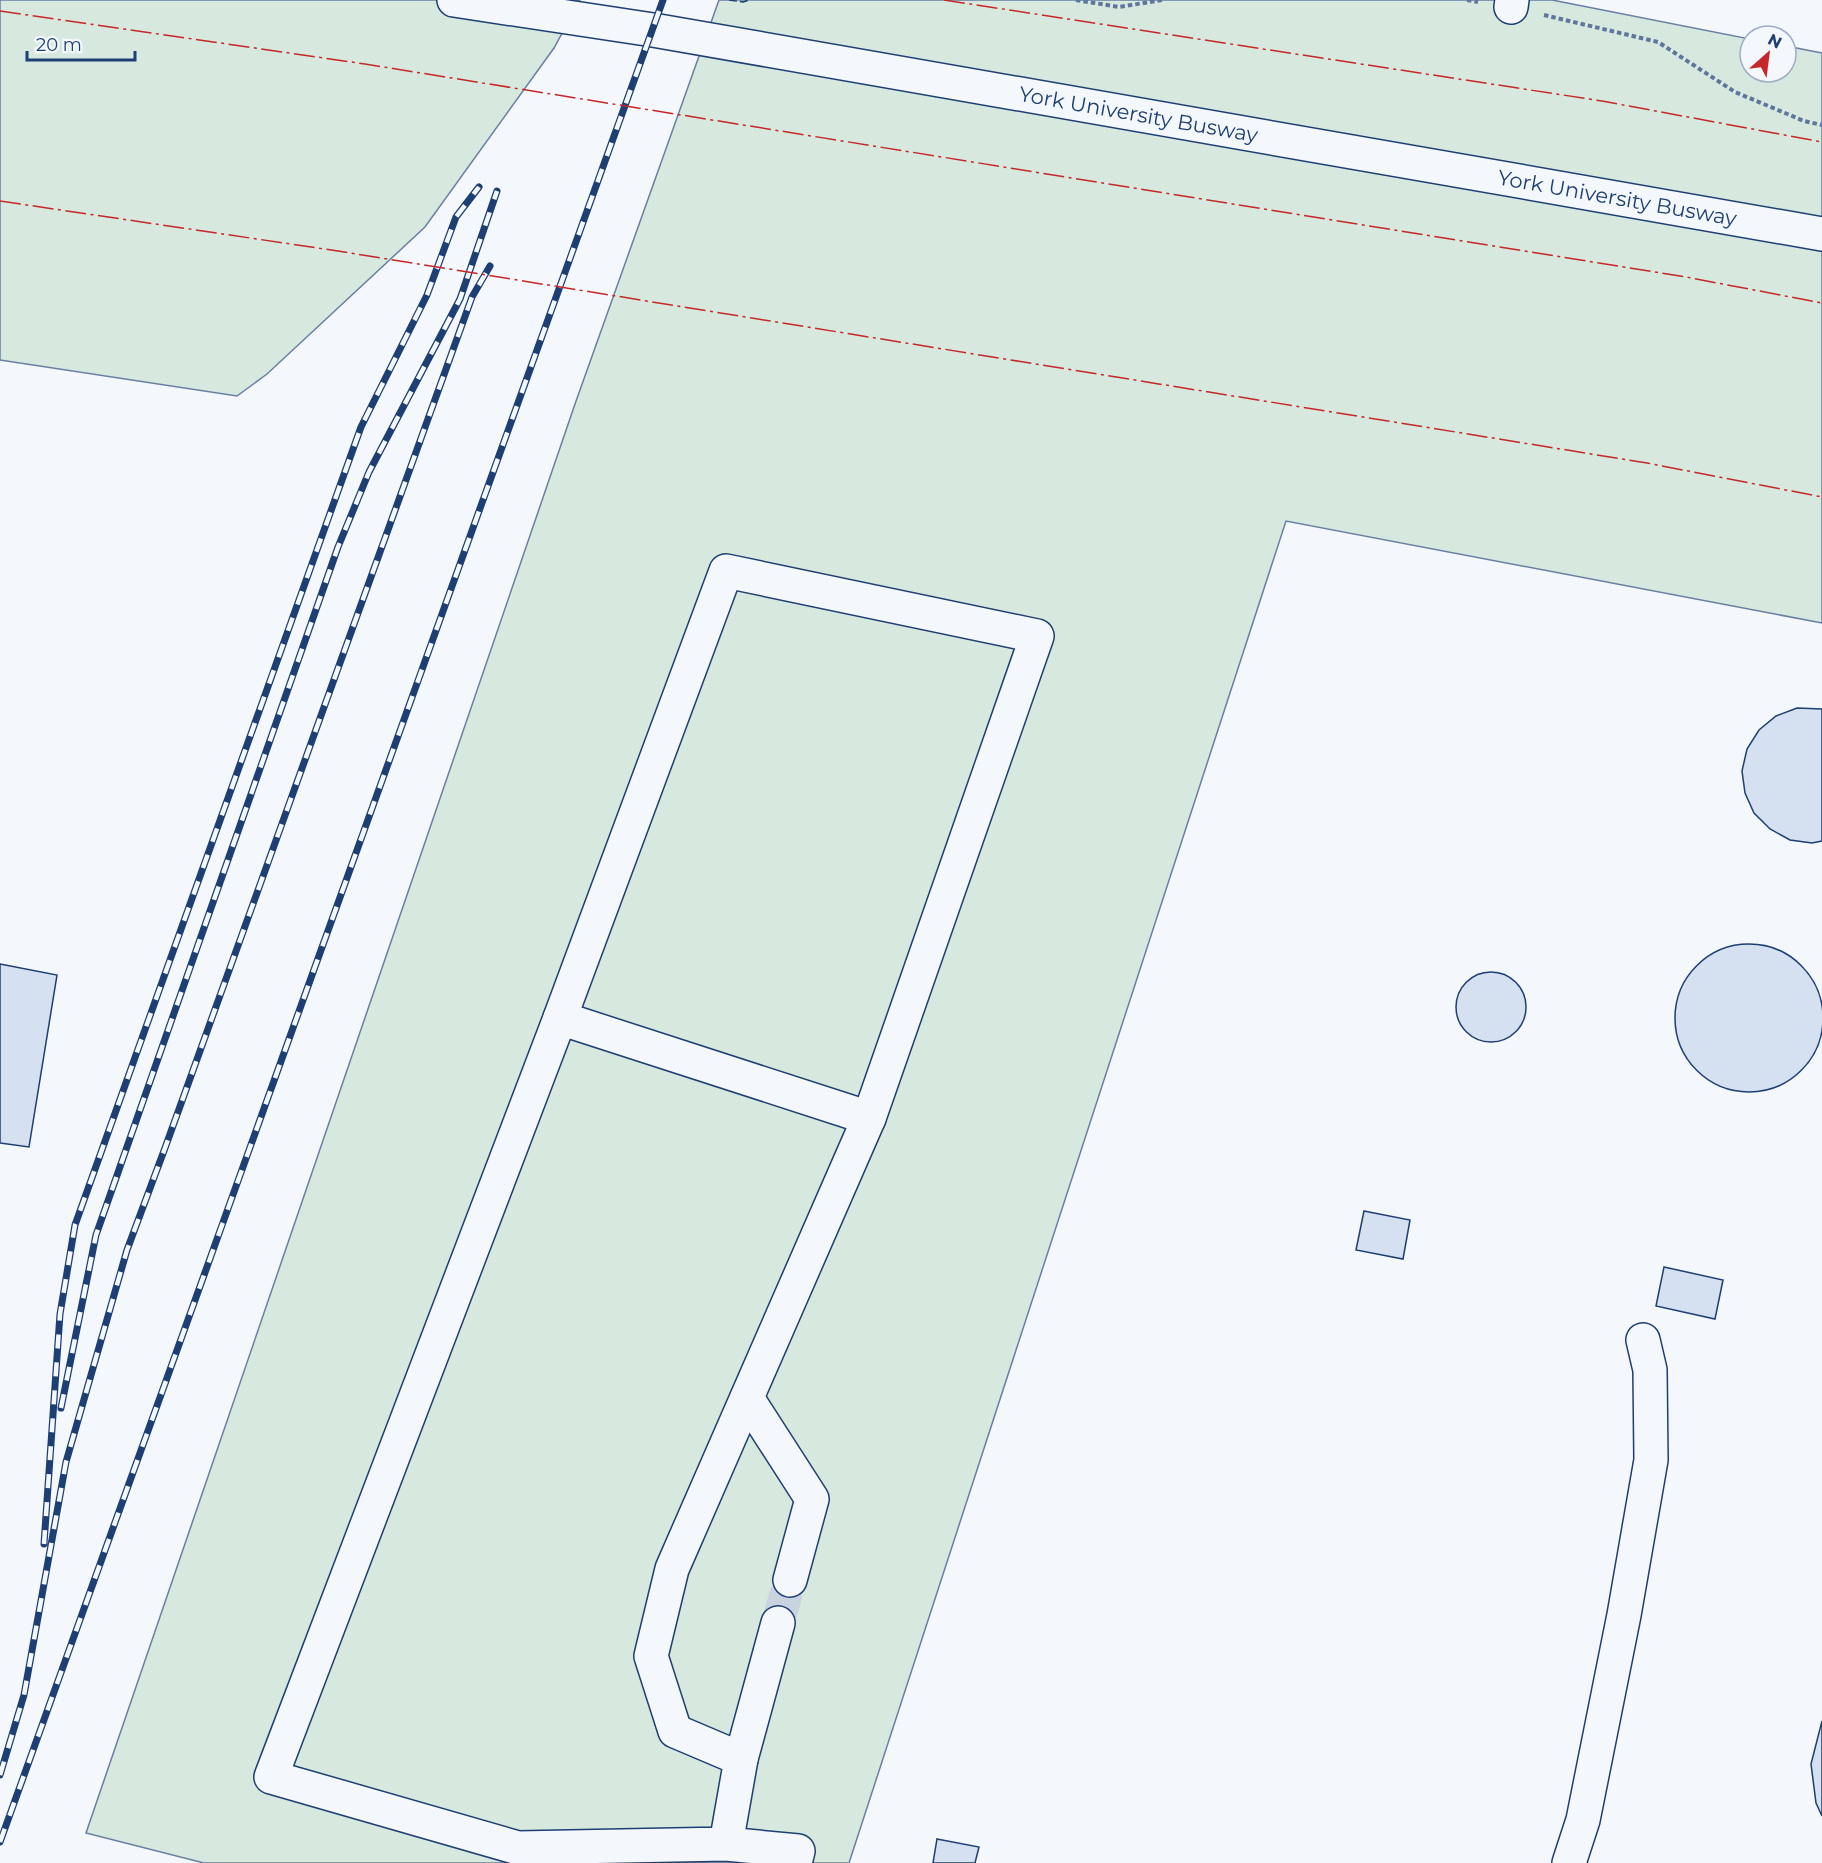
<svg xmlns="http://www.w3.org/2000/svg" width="1822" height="1863" font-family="Montserrat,sans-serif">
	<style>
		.green { fill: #d7e8df; stroke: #687fa3; stroke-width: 1.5 }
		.building { fill: #d5e0f0; stroke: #1d3f73; stroke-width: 1.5 }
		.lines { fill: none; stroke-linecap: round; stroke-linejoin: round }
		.minor-tunnel { stroke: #c9d2e0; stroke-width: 33; stroke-dasharray: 33 16; stroke-linecap: butt }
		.minor-casing { stroke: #1d3f73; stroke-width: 36 }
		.path { stroke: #5e769c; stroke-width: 4; stroke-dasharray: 4.5 3; stroke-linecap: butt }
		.minor { stroke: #f4f7fb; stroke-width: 33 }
		.rail-casing { stroke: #1d3f73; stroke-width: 7 }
		.rail { stroke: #f4f7fb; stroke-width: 4.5; stroke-dasharray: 14; stroke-linecap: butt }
		.fence { stroke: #1d3f73; stroke-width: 1.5; stroke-dasharray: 8 3; stroke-linecap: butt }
		.power { stroke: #c62828; stroke-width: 1.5; stroke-dasharray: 21 4.5 3 4.5; stroke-linecap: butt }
		.labels { text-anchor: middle; stroke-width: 4.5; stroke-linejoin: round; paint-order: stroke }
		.street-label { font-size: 21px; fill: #1d3f73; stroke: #f4f7fb }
	</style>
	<rect width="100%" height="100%" fill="#f4f7fb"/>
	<path class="green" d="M 0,0 L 580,0 L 554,48 L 425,227 L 267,374 L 237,396 L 0,360 Z
		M 719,0 L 1552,0 L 1750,39 L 1750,72 L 1786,72 L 1786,46 L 1822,53 L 1822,623 L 1286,521 L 849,1863 L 204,1863 L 86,1833 L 575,404 Z"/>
	<path class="building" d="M 1797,708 L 1822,709 L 1822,841 L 1812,843 L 1790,840 L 1770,829 L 1754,813 L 1745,793 L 1742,771 L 1747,749 L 1759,730 L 1776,716 Z
		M1675 1018a74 74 0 1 1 148 0a74 74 0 1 1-148 0Z
		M 0,964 L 57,975 L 29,1147 L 0,1143 Z
		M1456 1007a35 35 0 1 1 70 0a35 35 0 1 1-70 0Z
		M 1364,1211 L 1410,1220 L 1403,1259 L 1356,1250 Z
		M 1664,1267 L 1723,1280 L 1715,1319 L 1656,1306 Z
		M 1822,1721 L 1822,1816 L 1816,1803 L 1811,1764 Z
		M 937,1839 L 979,1847 L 975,1863 L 933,1863 Z"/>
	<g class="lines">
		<path class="minor-tunnel" d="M 778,1623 L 790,1580"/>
		<g class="minor-casing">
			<g id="minor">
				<path id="s1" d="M 454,0 L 653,30 L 1822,234"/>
				<path d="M 1511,7 L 1512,0"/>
				<path d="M 560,1018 L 869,1118"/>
				<path d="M 747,1398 L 812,1499 L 790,1580"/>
				<path d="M 741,1759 L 778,1623"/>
				<path d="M 726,1844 L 741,1759 L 675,1731 L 651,1656 L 672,1569 L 869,1118 L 1037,636 L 726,571 L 560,1018 L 271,1777 L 518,1848 L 726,1844 L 798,1851 L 795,1863"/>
				<path d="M 1569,1863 L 1583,1820 L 1624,1615 L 1651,1460 L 1650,1370 L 1643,1340"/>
			</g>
		</g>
		<path class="path" d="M 1076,0 L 1119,7 L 1162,0
			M 1467,0 L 1478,2
			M 1544,15 L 1658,42 L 1735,92 L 1804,121 L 1822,125"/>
		<use href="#minor" class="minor"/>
		<g class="rail-casing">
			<path id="rail" d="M 61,1408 L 96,1235 L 338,547 L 369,472 L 460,299 L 497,191
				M 44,1544 L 60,1314 L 75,1225 L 361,427 L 427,295 L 456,217 L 479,187
				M 0,1775 L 24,1695 L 66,1462 L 127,1250 L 165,1148 L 472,297 L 490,266
				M 0,1842 L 663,0"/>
		</g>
		<use href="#rail" class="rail"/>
		<path class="fence" d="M 729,0 L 743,2 L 749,0"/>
		<path class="power" d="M 944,0 L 1602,101 L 1822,142
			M 0,11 L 365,64 L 1686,277 L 1822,303
			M 0,201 L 338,251 L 1647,463 L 1822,497"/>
	</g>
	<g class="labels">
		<g class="street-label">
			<text dy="7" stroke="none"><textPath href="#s1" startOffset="694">York University Busway</textPath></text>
			<text dy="7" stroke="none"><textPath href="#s1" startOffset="1180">York University Busway</textPath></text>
		</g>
	</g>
	<g transform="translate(1768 54) rotate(28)"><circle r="28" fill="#f4f7fb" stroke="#9eadc5" stroke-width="1.5"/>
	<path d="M0-4.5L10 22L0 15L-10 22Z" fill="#c62828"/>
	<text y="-9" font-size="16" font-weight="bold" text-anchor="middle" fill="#1d3f73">N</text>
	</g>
	<path d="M27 51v9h108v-9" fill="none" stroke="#1d3f73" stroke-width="3"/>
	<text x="36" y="51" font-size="18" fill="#1d3f73" stroke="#f4f7fb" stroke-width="4.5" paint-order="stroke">20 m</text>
</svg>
